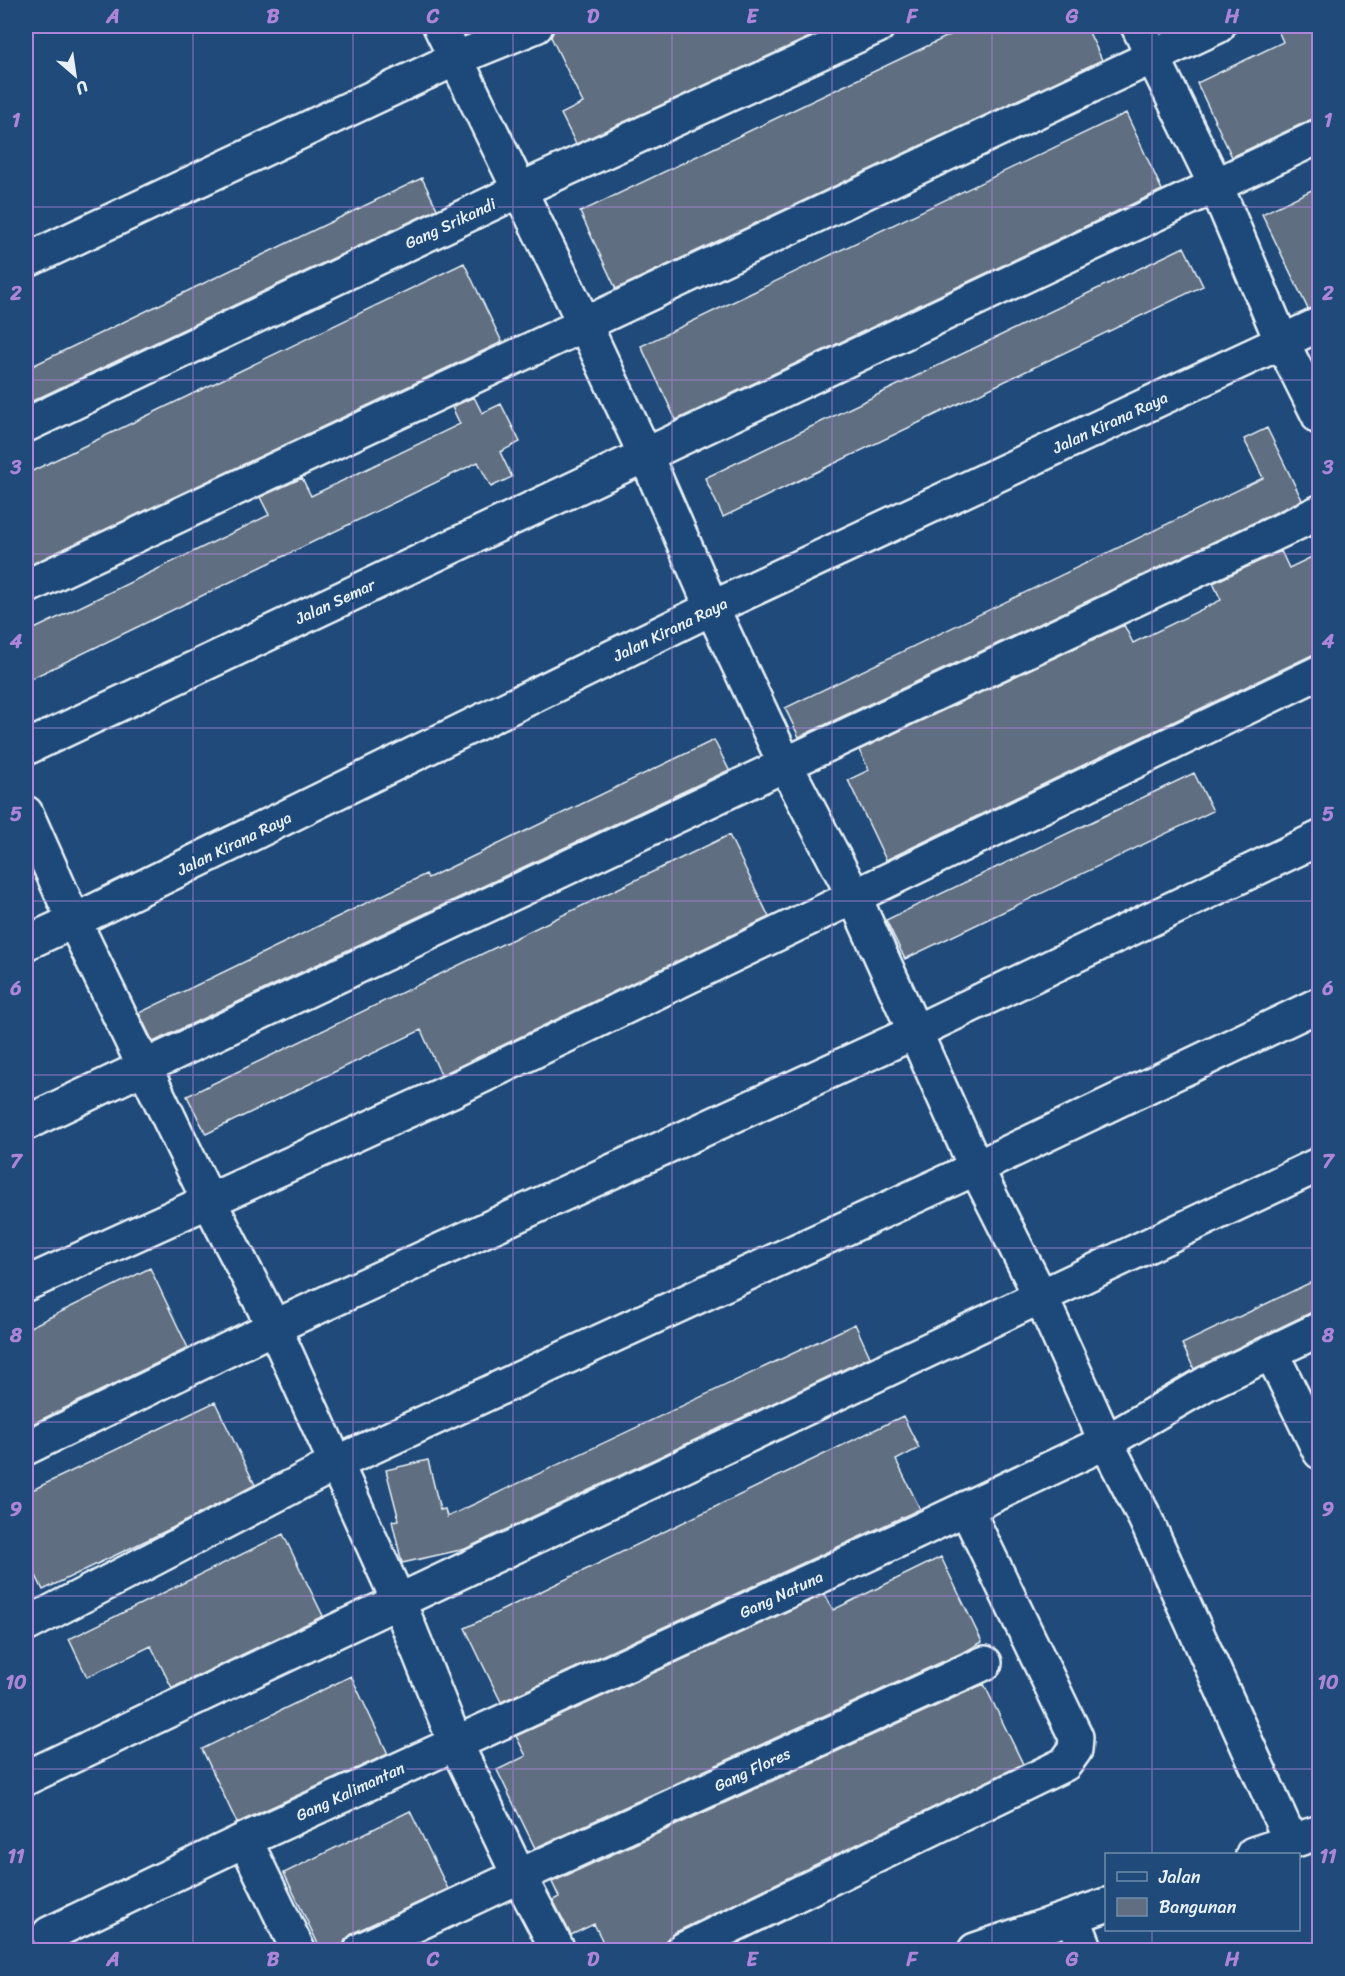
<svg xmlns="http://www.w3.org/2000/svg" width="1345" height="1976" font-family="Sriracha,sans-serif">
	<style>
		.building { fill: #616e81; stroke: #e8f1f8; stroke-width: 1.5 }
		.lines { fill: none; stroke-linecap: round; stroke-linejoin: round }
		.minor-casing { stroke: #e8f1f8; stroke-width: 38 }
		.minor { stroke: #1f4a7a; stroke-width: 33 }
		.grid { fill: none; stroke: #ac85d9; stroke-width: 1.5; stroke-opacity: 0.55 }
		.labels { text-anchor: middle; stroke-width: 6; stroke-linejoin: round; paint-order: stroke }
		.street-label { font-size: 16px; fill: #e8f1f8; stroke: #1f4a7a }
		.neatline { fill: none; stroke: #ac85d9; stroke-width: 2 }
		.grid-label { font-size: 20px; text-anchor: middle; font-weight: bold; fill: #ac85d9 }
	</style>
	<rect width="100%" height="100%" fill="#1f4a7a"/>
	<filter id="ink" filterUnits="userSpaceOnUse"><feTurbulence type="fractalNoise" baseFrequency=".0167" numOctaves="2"/><feDisplacementMap in="SourceGraphic" scale="12" xChannelSelector="R" yChannelSelector="G"/><feConvolveMatrix kernelMatrix="1 2 1 2 8 2 1 2 1" color-interpolation-filters="sRGB"/></filter>
	<g filter="url(#ink)">
		<path class="building" d="M 554,26 L 834,26 L 576,144 L 561,114 L 583,103 L 551,37 Z
			M 969,26 L 1086,26 L 1102,60 L 616,289 L 580,212 Z
			M 1276,26 L 1320,26 L 1320,118 L 1312,119 L 1232,157 L 1197,83 L 1283,42 Z
			M 1126,113 L 1162,190 L 676,420 L 641,346 Z
			M 422,178 L 437,209 L 26,404 L 26,369 Z
			M 1320,186 L 1320,306 L 1308,309 L 1262,214 Z
			M 1184,247 L 1203,286 L 723,517 L 705,478 Z
			M 464,263 L 502,342 L 26,567 L 26,474 Z
			M 474,397 L 482,413 L 501,404 L 520,442 L 500,452 L 512,477 L 491,487 L 478,462 L 26,681 L 26,633 L 269,515 L 260,497 L 302,478 L 311,496 L 460,424 L 452,407 Z
			M 1267,428 L 1302,500 L 799,737 L 785,708 L 1263,478 L 1244,439 Z
			M 1281,551 L 1289,568 L 1320,553 L 1320,654 L 1312,655 L 886,860 L 848,780 L 869,770 L 859,750 L 1124,625 L 1133,643 L 1221,600 L 1213,583 Z
			M 714,740 L 729,770 L 153,1042 L 139,1013 L 426,874 L 428,878 L 451,867 Z
			M 1194,773 L 1213,811 L 905,959 L 886,920 Z
			M 729,835 L 769,917 L 441,1075 L 421,1030 L 206,1134 L 187,1096 Z
			M 150,1268 L 188,1348 L 26,1427 L 26,1329 Z
			M 1320,1278 L 1320,1311 L 1312,1312 L 1194,1369 L 1182,1344 Z
			M 855,1324 L 870,1357 L 465,1549 L 402,1563 L 392,1521 L 399,1520 L 386,1470 L 428,1460 L 440,1510 L 445,1509 L 447,1517 Z
			M 215,1402 L 255,1485 L 172,1528 L 43,1590 L 26,1555 L 26,1493 Z
			M 903,1416 L 919,1448 L 896,1460 L 920,1509 L 501,1702 L 465,1628 Z
			M 283,1534 L 323,1616 L 172,1688 L 151,1646 L 87,1677 L 69,1639 Z
			M 941,1557 L 982,1642 L 968,1650 L 535,1848 L 497,1770 L 526,1756 L 516,1736 L 825,1594 L 833,1610 Z
			M 351,1676 L 388,1754 L 237,1823 L 202,1749 Z
			M 984,1684 L 1023,1764 L 674,1933 L 666,1940 L 664,1950 L 607,1950 L 594,1924 L 571,1935 L 553,1900 L 559,1897 L 552,1882 Z
			M 410,1811 L 448,1889 L 353,1933 L 345,1940 L 342,1950 L 321,1950 L 284,1873 Z"/>
		<g class="lines">
			<g class="minor-casing">
				<path id="minor" d="M 440,26 L 584,323 L 645,454 L 712,608 L 785,764 L 854,896 L 976,1168 L 1041,1297 L 1106,1442 L 1145,1518 L 1291,1842
					M 1138,26 L 1216,186 L 1282,342 L 1320,418
					M 26,261 L 455,59 L 536,26
					M 26,425 L 520,190 L 878,26
					M 26,587 L 1218,26
					M 26,748 L 1320,136
					M 26,813 L 74,921 L 208,1199 L 274,1327 L 398,1600 L 455,1742 L 519,1876 L 558,1950
					M 26,943 L 74,921 L 712,608 L 1320,324
					M 26,1123 L 1320,512
					M 26,1284 L 455,1089 L 1320,672
					M 1271,1352 L 1320,1452
					M 26,1448 L 274,1327 L 915,1032 L 1320,838
					M 26,1625 L 337,1463 L 976,1168 L 1320,1004
					M 26,1778 L 1320,1164
					M 245,1840 L 298,1950
					M 1253,1854 L 1320,1832
					M 1073,1917 L 1086,1950
					M 49,1934 L 245,1840 L 914,1533 L 1106,1442 L 1207,1383 L 1320,1329
					M 361,1950 L 519,1876 L 985,1663
					M 682,1950 L 1065,1764 L 1075,1750 L 1076,1737 L 966,1508
					M 975,1950 L 1106,1905"/>
			</g>
			<use href="#minor" class="minor"/>
		</g>
	</g>
	<path class="grid" d="M 193,26 L 193,1950M 353,26 L 353,1950M 513,26 L 513,1950M 672,26 L 672,1950M 832,26 L 832,1950M 992,26 L 992,1950M 1152,26 L 1152,1854M 26,207 L 1320,207M 26,380 L 1320,380M 26,554 L 1320,554M 26,728 L 1320,728M 26,901 L 1320,901M 26,1075 L 1320,1075M 26,1248 L 1320,1248M 26,1422 L 1320,1422M 26,1596 L 1320,1596M 26,1769 L 1320,1769M 1152,1930 L 1152,1950"/>
	<g class="labels">
		<g class="street-label">
			<text transform="translate(450 223) rotate(-25)" y="6">Gang Srikandi</text>
			<text transform="translate(1110 422) rotate(-25)" y="6">Jalan Kirana Raya</text>
			<text transform="translate(335 601) rotate(-25)" y="6">Jalan Semar</text>
			<text transform="translate(670 629) rotate(-26)" y="6">Jalan Kirana Raya</text>
			<text transform="translate(234 843) rotate(-26)" y="6">Jalan Kirana Raya</text>
			<text transform="translate(781 1594) rotate(-25)" y="6">Gang Natuna</text>
			<text transform="translate(752 1769) rotate(-25)" y="6">Gang Flores</text>
			<text transform="translate(350 1791) rotate(-25)" y="6">Gang Kalimantan</text>
		</g>
	</g>
	<rect width="1345" height="1976" fill="none" stroke="#1f4a7a" stroke-width="66"/>
	<rect x="1105" y="1853" width="195" height="78" fill="#1f4a7a" stroke="#6f8dac" stroke-width="1.5"/>
	<rect x="1117" y="1872" width="30" height="9" fill="#1f4a7a" stroke="#6f8dac" stroke-width="1.5"/>
	<text x="1159" y="1883" font-size="18" fill="#e8f1f8">Jalan</text>
	<rect x="1117" y="1898" width="30" height="18" fill="#616e81" stroke="#6f8dac" stroke-width="1.5"/>
	<text x="1159" y="1913" font-size="18" fill="#e8f1f8">Bangunan</text>
	<g transform="translate(75 75) rotate(151)" stroke="#1f4a7a" stroke-width="4.5" paint-order="stroke">
	<path d="M0-4.5L10 22L0 15L-10 22Z" fill="#e8f1f8"/>
	<text y="-9" font-size="16" font-weight="bold" text-anchor="middle" fill="#e8f1f8">U</text>
	</g>
	<rect x="33" y="33" width="1279" height="1910" class="neatline"/>
	<g class="grid-label">
		<text x="113" y="23">A</text>
		<text x="273" y="23">B</text>
		<text x="433" y="23">C</text>
		<text x="593" y="23">D</text>
		<text x="752" y="23">E</text>
		<text x="912" y="23">F</text>
		<text x="1072" y="23">G</text>
		<text x="1232" y="23">H</text>
		<text x="16" y="127">1</text>
		<text x="1328" y="127">1</text>
		<text x="16" y="300">2</text>
		<text x="1328" y="300">2</text>
		<text x="16" y="474">3</text>
		<text x="1328" y="474">3</text>
		<text x="16" y="648">4</text>
		<text x="1328" y="648">4</text>
		<text x="16" y="821">5</text>
		<text x="1328" y="821">5</text>
		<text x="16" y="995">6</text>
		<text x="1328" y="995">6</text>
		<text x="16" y="1168">7</text>
		<text x="1328" y="1168">7</text>
		<text x="16" y="1342">8</text>
		<text x="1328" y="1342">8</text>
		<text x="16" y="1516">9</text>
		<text x="1328" y="1516">9</text>
		<text x="16" y="1689">10</text>
		<text x="1328" y="1689">10</text>
		<text x="16" y="1863">11</text>
		<text x="1328" y="1863">11</text>
		<text x="113" y="1966">A</text>
		<text x="273" y="1966">B</text>
		<text x="433" y="1966">C</text>
		<text x="593" y="1966">D</text>
		<text x="752" y="1966">E</text>
		<text x="912" y="1966">F</text>
		<text x="1072" y="1966">G</text>
		<text x="1232" y="1966">H</text>
	</g>
</svg>
